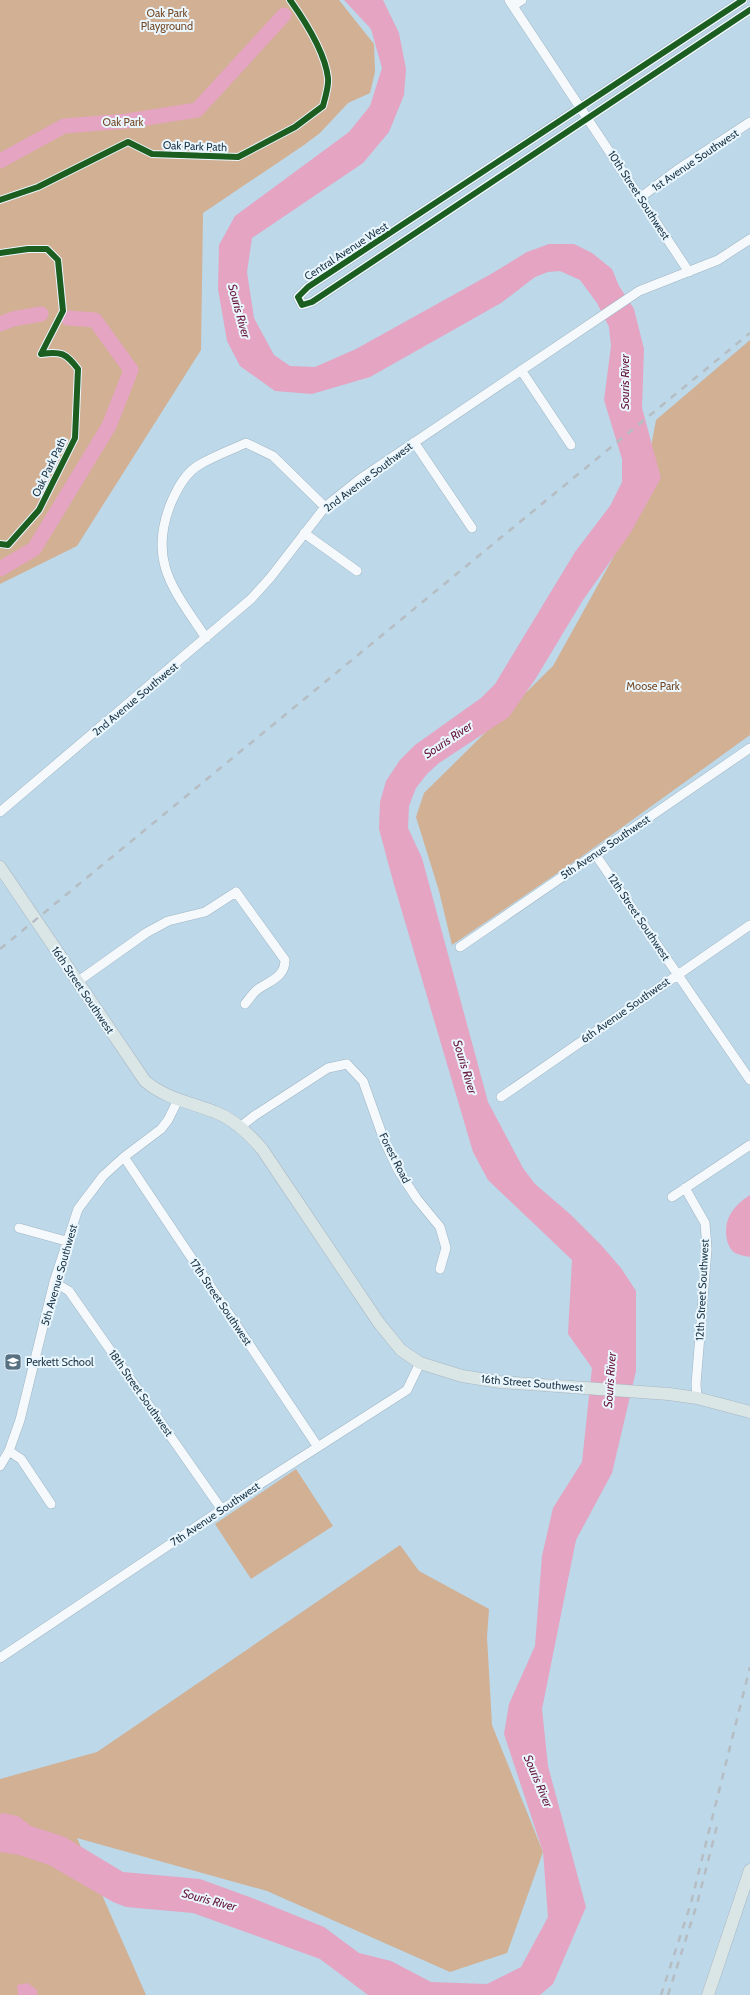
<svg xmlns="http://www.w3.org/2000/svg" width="750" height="1995" font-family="Cabin,sans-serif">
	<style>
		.green { fill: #d1b093 }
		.water { fill: #e4a4c2 }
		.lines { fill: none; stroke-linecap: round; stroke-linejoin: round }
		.river { stroke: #e4a4c2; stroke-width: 15 }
		.minor-casing { stroke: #9fb6c5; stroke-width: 10 }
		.major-casing { stroke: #a7b7c2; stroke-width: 13 }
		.minor { stroke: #f5f9fc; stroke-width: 9 }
		.major { stroke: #dae5e6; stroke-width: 12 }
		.rail { stroke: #b5bdc2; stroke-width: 2.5; stroke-dasharray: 7 7; stroke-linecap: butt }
		.cycleway-casing { stroke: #ebf7ff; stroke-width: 8 }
		.cycleway { stroke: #1b5e20; stroke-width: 6 }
		.labels { text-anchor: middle; stroke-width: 4; stroke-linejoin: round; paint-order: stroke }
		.park-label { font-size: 11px; fill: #754a27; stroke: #ebf7ff }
		.street-label { font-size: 11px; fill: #213a4a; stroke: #ebf7ff }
		.poi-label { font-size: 11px; fill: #213a4a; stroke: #ebf7ff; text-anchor: start }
		.water-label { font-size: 12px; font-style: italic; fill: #68193c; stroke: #ebf7ff }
	</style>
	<rect width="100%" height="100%" fill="#bdd8e9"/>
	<path class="green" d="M 0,0 L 339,0 L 374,44 L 375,72 L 370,93 L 348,103 L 320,133 L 304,145 L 203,213 L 201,350 L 77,546 L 0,584 Z
		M 750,340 L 750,735 L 581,857 L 452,945 L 439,891 L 416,817 L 424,793 L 553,666 L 639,511 L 656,420 Z
		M 296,1469 L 333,1526 L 251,1579 L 215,1524 Z
		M 400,1545 L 419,1571 L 489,1609 L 487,1637 L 492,1725 L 543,1852 L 507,1953 L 450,1972 L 267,1891 L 77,1838 L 146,1995 L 0,1995 L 0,1779 L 97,1752 Z"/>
	<path class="water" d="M 344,0 L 383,0 L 399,33 L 406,69 L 404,95 L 389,132 L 363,163 L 252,238 L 247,272 L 254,318 L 274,355 L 290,366 L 315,367 L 356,349 L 491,274 L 527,252 L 549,244 L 574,244 L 592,253 L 612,269 L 619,286 L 634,309 L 644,349 L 642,408 L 661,478 L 631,532 L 583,600 L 536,678 L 509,717 L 439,763 L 427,774 L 416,788 L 409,806 L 408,828 L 422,858 L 488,1102 L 523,1168 L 535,1184 L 570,1214 L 601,1245 L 621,1268 L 636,1291 L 636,1371 L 612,1473 L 576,1540 L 542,1709 L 548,1766 L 586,1907 L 553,1984 L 540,1995 L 368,1995 L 320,1959 L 193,1913 L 126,1907 L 113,1902 L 49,1865 L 19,1855 L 0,1852 L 0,1815 L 2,1813 L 18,1816 L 31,1826 L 65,1837 L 123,1872 L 200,1879 L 252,1898 L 324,1927 L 359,1953 L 391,1961 L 431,1982 L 487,1984 L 521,1967 L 548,1917 L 543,1852 L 504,1734 L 509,1704 L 535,1646 L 542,1556 L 553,1508 L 582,1462 L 592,1368 L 568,1334 L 572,1260 L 488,1180 L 473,1152 L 393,881 L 379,829 L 380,802 L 386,781 L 400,760 L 415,745 L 481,698 L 495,684 L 575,552 L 610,506 L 622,482 L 622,459 L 604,400 L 611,346 L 609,327 L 597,303 L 580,280 L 560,271 L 548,272 L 535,277 L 501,303 L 370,377 L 312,394 L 275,391 L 240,366 L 227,341 L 218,289 L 219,245 L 235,216 L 349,132 L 370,106 L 382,68 L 371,29 Z
		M 750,1195 L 750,1257 C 745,1256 739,1255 735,1253 C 724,1245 724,1225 730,1215 C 735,1206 742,1200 750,1195 Z
		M 28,1983 L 37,1990 L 37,1995 L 18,1995 L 17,1985 Z"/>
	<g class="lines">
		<path class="river" d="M 0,161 L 64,126 L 127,121 L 197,110 L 284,15
			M 0,324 L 13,319 L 41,314
			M 0,569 L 34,549 L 109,426 L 131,370 L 95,320 L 68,318"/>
		<g class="minor-casing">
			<path id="minor" d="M 509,0 L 689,272
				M 743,0 L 308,287 L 298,297 L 302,305 L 312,302 L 750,10
				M 513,6 L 522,0
				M 641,197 L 677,170 L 750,122
				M 521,370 L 571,445
				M 414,442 L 472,528
				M 304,533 L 357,571
				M 206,638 C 175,591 147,562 171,503 C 177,489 185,473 199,465 C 214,456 231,450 246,443 L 273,456 L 325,507
				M 0,812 L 251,599 L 270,578 L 325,507 L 360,479 L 639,291 L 718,260 L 750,239
				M 595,854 L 750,1080
				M 460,947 L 750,748
				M 77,982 L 146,933 L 168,921 L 205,912 L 236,892 L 285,960 C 285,977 270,981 258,989 C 253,993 249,999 245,1004
				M 501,1097 L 750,925
				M 240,1127 L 254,1116 L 328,1068 L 347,1064 L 363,1081 L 384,1140 L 398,1170 L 417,1199 L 440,1227 L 446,1248 L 440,1269
				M 124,1157 L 318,1447
				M 685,1188 L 705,1223 L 707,1249 L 696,1384 L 697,1398
				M 672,1197 L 750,1145
				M 19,1228 L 66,1241
				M 54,1282 L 69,1291 L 222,1510
				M 9,1451 L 21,1459 L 51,1504
				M 0,1466 L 9,1451 L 20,1420 L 54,1282 L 78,1209 L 103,1176 L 124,1157 L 161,1129 L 168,1120 L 178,1100
				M 0,1658 L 260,1484 L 407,1390 L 420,1363"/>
		</g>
		<g class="major-casing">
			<path id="major" d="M 0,867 L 145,1081 C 166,1099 190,1102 215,1112 C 234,1119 249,1134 262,1149 L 379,1323 L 401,1350 L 420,1363 L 462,1376 L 500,1382 L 669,1394 L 697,1398 L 750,1412
				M 708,1995 L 750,1870"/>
		</g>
		<use href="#minor" class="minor"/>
		<use href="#major" class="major"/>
		<path class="rail" d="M 0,949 L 750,333
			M 661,1995 L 691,1903 L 750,1667
			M 668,1995 L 697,1904 L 717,1826"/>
		<g class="cycleway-casing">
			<path id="cycleway" d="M 743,0 L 308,287 L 298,297 L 302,305 L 312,302 L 750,10
				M 0,200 L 38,187 L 128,142 L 152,154 L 238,157 L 295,127 L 323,106 C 325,98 329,86 328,78 C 325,52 305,21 290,0
				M 0,253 L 28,249 L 47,249 L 58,260 L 63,311 L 41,354 C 61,351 66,353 78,369 L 75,438 L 39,510 L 8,545 L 0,544"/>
		</g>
		<use href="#cycleway" class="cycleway"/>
	</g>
	<defs>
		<g id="school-square" transform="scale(0.9)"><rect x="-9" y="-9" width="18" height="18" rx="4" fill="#587182" stroke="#ebf7ff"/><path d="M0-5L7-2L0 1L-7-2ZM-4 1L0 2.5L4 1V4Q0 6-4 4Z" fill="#fff"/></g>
	</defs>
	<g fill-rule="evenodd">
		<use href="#school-square" x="13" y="1362"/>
	</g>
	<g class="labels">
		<g class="park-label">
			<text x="167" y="17">Oak Park<tspan x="167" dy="13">Playground</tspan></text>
			<text x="123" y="126">Oak Park</text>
			<text x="653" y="690">Moose Park</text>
		</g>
		<g class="street-label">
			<text transform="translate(195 146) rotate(2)" y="4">Oak Park Path</text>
			<text transform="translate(695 160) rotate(-34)" y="4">1st Avenue Southwest</text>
			<text transform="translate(639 195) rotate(57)" y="4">10th Street Southwest</text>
			<text transform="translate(346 251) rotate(-33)" y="4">Central Avenue West</text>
			<text transform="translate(49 467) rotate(-64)" y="4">Oak Park Path</text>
			<text transform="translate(368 477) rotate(-37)" y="4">2nd Avenue Southwest</text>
			<text transform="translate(135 699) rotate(-40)" y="4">2nd Avenue Southwest</text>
			<text transform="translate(605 847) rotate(-34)" y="4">5th Avenue Southwest</text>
			<text transform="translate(639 917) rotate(56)" y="4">12th Street Southwest</text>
			<text transform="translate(83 990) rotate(56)" y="4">16th Street Southwest</text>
			<text transform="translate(625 1010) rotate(-35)" y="4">6th Avenue Southwest</text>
			<text transform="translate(395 1158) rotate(63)" y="4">Forest Road</text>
			<text transform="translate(59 1275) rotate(-74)" y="4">5th Avenue Southwest</text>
			<text transform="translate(702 1290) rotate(-87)" y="4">12th Street Southwest</text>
			<text transform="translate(221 1302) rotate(56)" y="4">17th Street Southwest</text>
			<text transform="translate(532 1383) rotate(5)" y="4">16th Street Southwest</text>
			<text transform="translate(141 1393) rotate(55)" y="4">18th Street Southwest</text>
			<text transform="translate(215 1514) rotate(-34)" y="4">7th Avenue Southwest</text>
		</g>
		<g class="poi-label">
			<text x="26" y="1366">Perkett School</text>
		</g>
		<g class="water-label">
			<text transform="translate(239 311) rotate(75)" y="4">Souris River</text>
			<text transform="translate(625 382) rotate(-90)" y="4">Souris River</text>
			<text transform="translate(448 740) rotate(-34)" y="4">Souris River</text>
			<text transform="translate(465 1067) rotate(73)" y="4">Souris River</text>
			<text transform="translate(610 1380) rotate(-86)" y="4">Souris River</text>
			<text transform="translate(538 1781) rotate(67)" y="4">Souris River</text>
			<text transform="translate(209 1900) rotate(15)" y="4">Souris River</text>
		</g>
	</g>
</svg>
